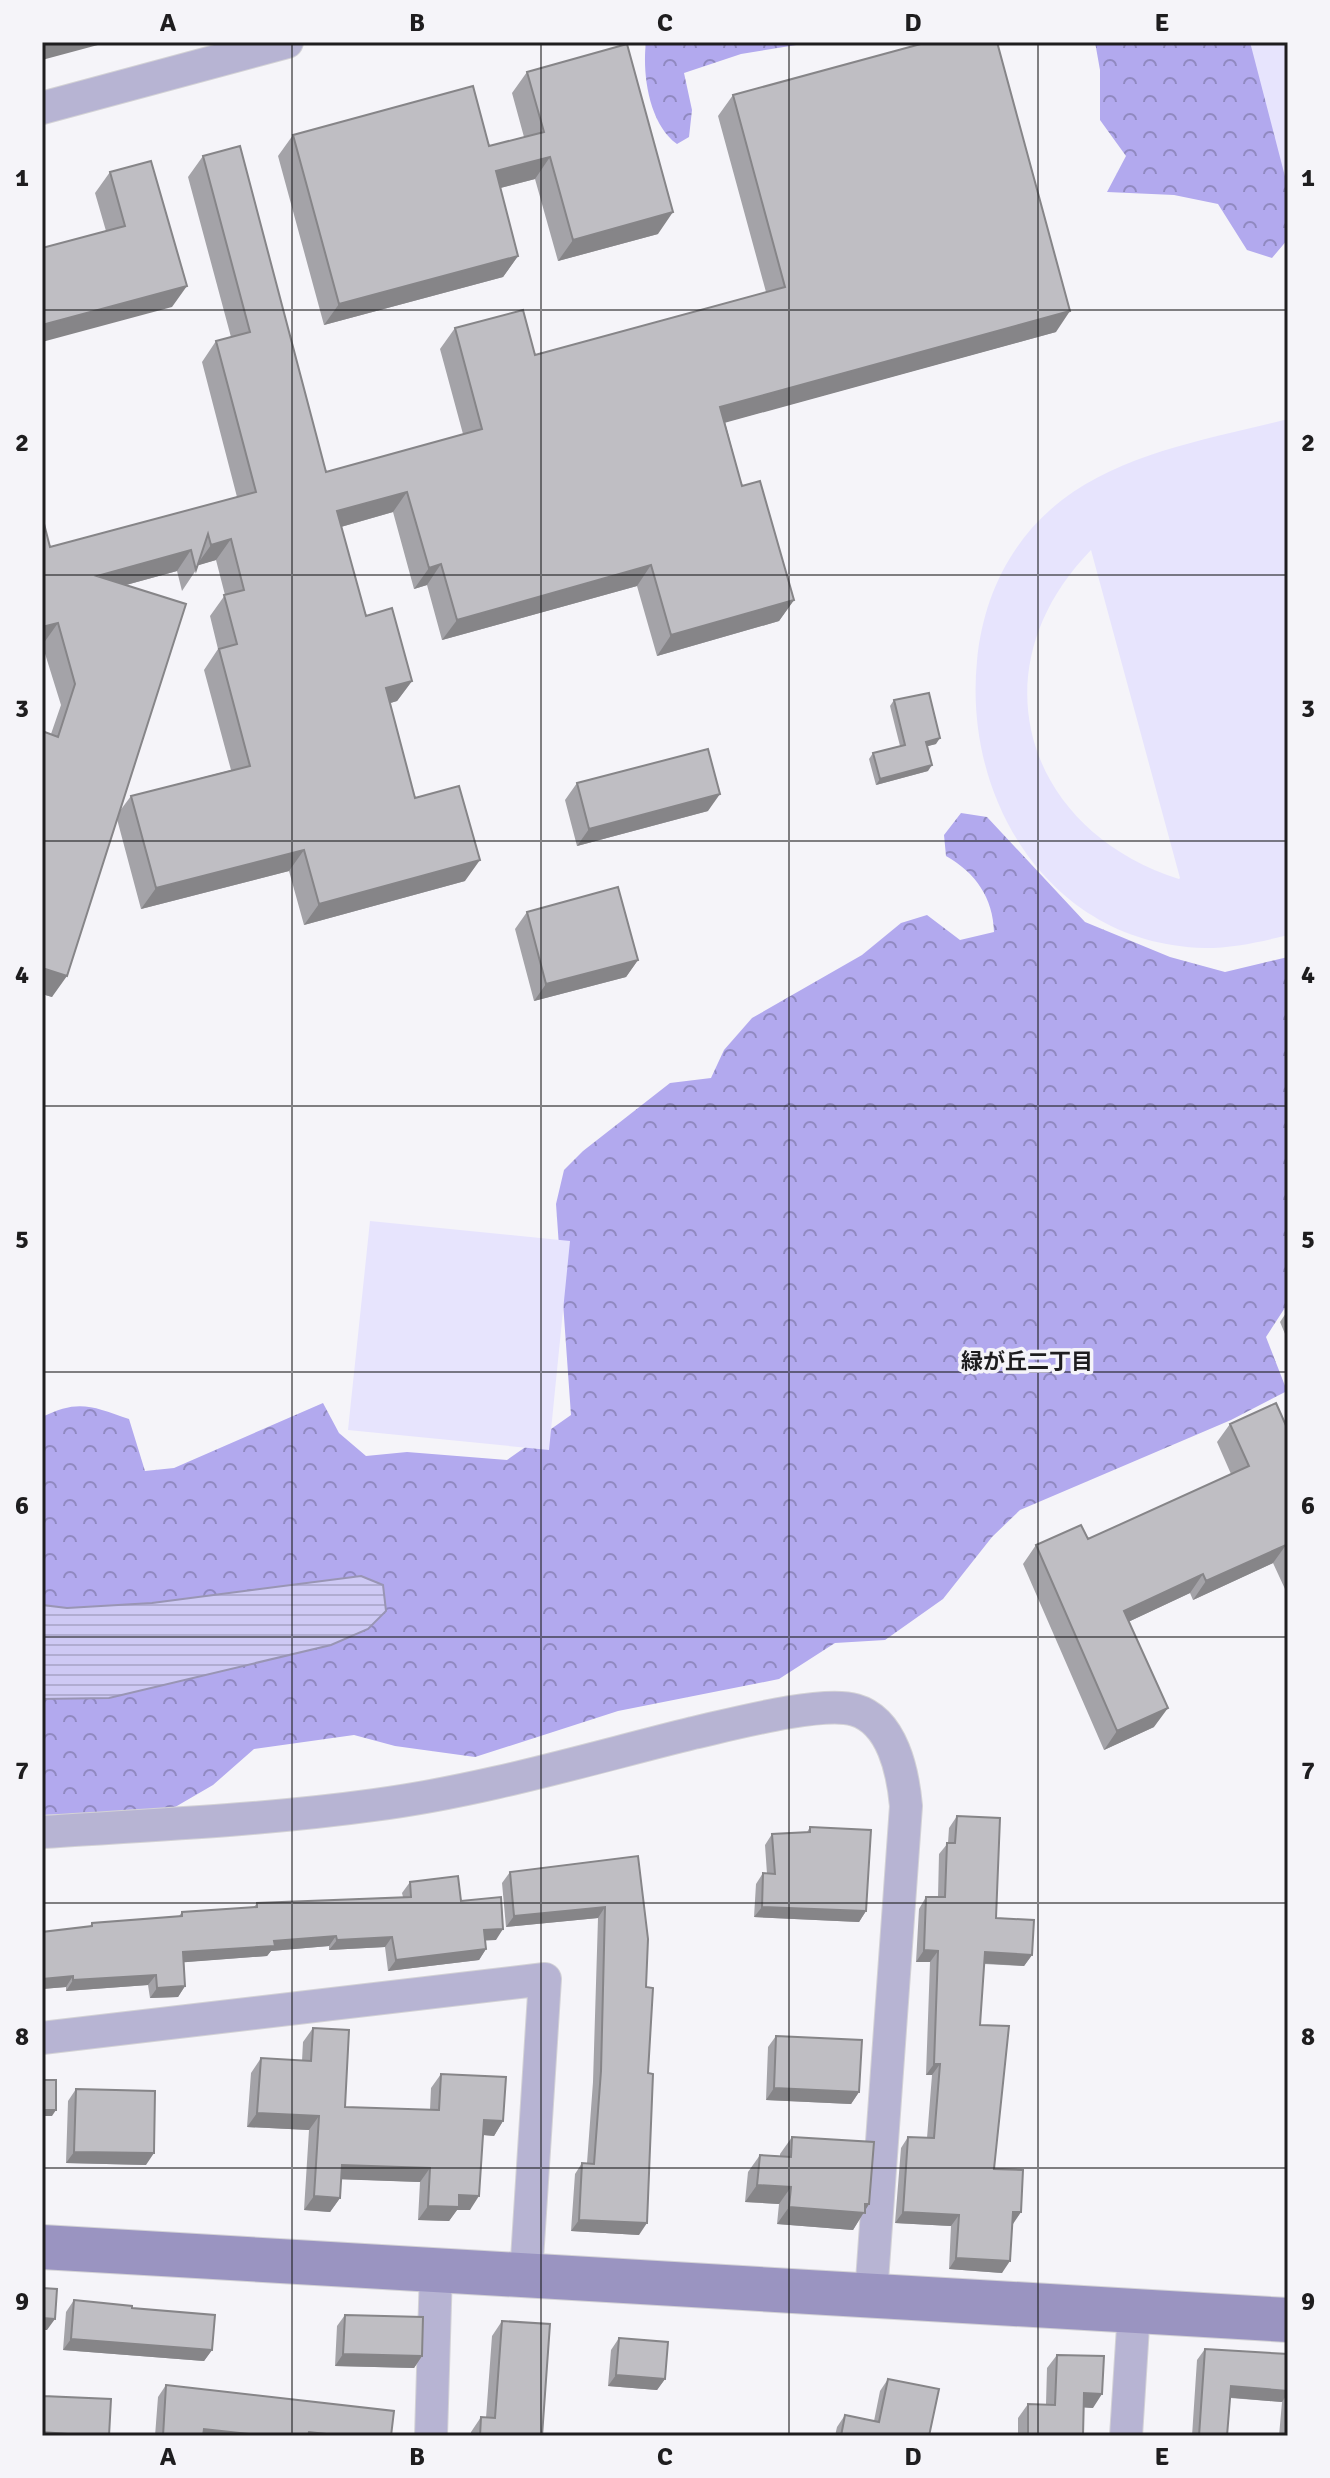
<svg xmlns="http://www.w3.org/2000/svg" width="1330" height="2478" font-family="Signika,'Noto Sans JP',sans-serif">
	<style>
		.forest { fill: url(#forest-crowns) }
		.pitch { fill: #e7e4fd; fill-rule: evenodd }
		.water { fill: url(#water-rules); stroke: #9995b4; stroke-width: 2 }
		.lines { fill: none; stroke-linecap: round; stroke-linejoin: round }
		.street-casing { stroke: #d3d2d6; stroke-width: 34 }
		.secondary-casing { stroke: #d3d2d6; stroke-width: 46 }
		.street { stroke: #b7b4d3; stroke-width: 32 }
		.secondary { stroke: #9a94c1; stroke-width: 44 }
		.wall { fill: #a4a3a8; fill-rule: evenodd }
		.shaded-wall { fill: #868588 }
		.building { fill: #bfbec3; stroke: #868588; stroke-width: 2 }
		.grid { fill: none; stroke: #1e1d1f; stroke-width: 2; stroke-opacity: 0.55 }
		.labels { text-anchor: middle; stroke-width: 7; stroke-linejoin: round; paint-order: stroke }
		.neighbourhood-label { font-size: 22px; font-weight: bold; fill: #1e1d1f; stroke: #f5f4f9 }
		.neatline { fill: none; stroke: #1e1d1f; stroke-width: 3 }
		.grid-label { font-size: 26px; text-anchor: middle; font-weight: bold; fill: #1e1d1f }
	</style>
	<defs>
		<pattern id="forest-crowns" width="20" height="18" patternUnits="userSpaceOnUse" patternTransform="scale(2)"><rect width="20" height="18" fill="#b2a9ee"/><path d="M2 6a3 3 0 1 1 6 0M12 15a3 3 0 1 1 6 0" fill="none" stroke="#9089c0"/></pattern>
		<pattern id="water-rules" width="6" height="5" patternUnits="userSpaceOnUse" patternTransform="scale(2)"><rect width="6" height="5" fill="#cec9f4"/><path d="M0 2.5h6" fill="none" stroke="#b0acd1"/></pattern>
	</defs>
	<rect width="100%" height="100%" fill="#f5f4f9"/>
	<path class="forest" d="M 646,42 L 815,42 L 741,54 L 684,73 L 692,110 L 689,137 L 677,144 C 649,124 642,74 646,42 Z
		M 1095,42 L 1276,42 L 1288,82 L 1288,239 L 1272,258 L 1247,250 L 1218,204 L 1174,195 L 1107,192 L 1126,156 L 1100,120 L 1100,70 Z
		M 961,813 L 987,817 L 1085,922 L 1170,957 L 1225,972 L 1288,957 L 1288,1303 L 1266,1337 L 1287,1391 L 1231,1420 L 1020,1510 L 992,1537 L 943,1599 L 885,1640 L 835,1643 L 779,1679 L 618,1711 L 475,1757 L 395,1746 L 354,1735 L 254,1749 L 213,1785 L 170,1810 L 42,1815 L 42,1417 C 78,1399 92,1406 129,1419 L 145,1471 L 174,1468 L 323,1403 L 339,1433 L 366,1456 L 407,1452 L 507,1460 L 571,1415 L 556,1204 L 564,1170 L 583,1151 L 670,1083 L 711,1078 L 724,1050 L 752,1018 L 862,955 L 901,923 L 927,915 L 960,940 L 994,932 C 993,898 976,873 946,856 L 944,835 Z"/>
	<path class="pitch" d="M 1250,42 L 1288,42 L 1288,188 Z
		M 1288,419 L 1288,935 C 1260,942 1233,948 1205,948 C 1052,945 963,802 977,661 C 983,598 1010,540 1062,500 C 1127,451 1211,439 1288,419 ZM 1091,550 L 1180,878 L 1179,879 C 1025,830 975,669 1091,550 Z
		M 370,1221 L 570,1241 L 549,1450 L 348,1430 Z"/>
	<path class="water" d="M 361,1576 L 383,1585 L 386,1611 L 368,1629 L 331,1645 L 109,1698 L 42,1699 L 42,1605 L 67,1608 L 152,1603 Z"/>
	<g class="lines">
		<g class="street-casing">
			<path id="street" d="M 42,108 L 287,42
				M 42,1832 C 152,1825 265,1820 374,1805 C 482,1791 588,1759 693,1733 C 729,1725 822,1700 855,1710 C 893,1721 903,1773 906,1806 L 871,2295
				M 42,2038 L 545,1979 L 526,2275
				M 431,2436 L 436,2271
				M 1126,2436 L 1134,2311"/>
		</g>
		<g class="secondary-casing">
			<path id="secondary" d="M 42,2247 L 1288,2320"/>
		</g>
		<use href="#street" class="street"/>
		<use href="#secondary" class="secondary"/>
	</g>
	<path class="wall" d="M 527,72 L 658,234 L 558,261 L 535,179 L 500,188 L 518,256 L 503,277 L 324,325 L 278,156 L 293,135 L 489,146 L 524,137 L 512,93 Z
		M 733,95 L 1056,332 L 725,422 L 742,486 L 794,600 L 779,621 L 657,656 L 637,586 L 442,640 L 427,585 L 414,589 L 393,512 L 341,527 L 366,616 L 412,681 L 397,701 L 390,703 L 415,798 L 465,881 L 304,925 L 289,871 L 141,909 L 117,819 L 52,997 L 42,994 L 42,731 L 51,734 L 61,705 L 42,644 L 42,516 L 50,547 L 237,497 L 202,362 L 216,341 L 231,337 L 188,177 L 203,156 L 326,472 L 463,434 L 440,349 L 455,328 L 535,355 L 766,292 L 718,116 ZM 216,560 L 225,595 L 210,616 L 218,649 L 204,670 L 231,770 L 131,796 L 119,812 L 126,585 L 177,571 L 182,591 L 196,570 L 198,565 Z
		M 110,172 L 172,307 L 106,231 L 95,193 Z
		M 894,700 L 936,744 L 927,746 L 928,771 L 876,785 L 869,759 L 873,753 L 900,746 L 890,706 Z
		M 577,783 L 708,811 L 577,846 L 565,800 Z
		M 527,912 L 638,960 L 626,977 L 534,1001 L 515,929 Z
		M 1288,1310 L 1288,1341 L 1280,1322 Z
		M 1230,1424 L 1288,1430 L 1288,1588 L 1285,1589 L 1273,1563 L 1193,1600 L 1190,1593 L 1128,1622 L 1154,1727 L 1104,1750 L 1023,1564 L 1036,1545 L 1088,1539 L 1231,1474 L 1217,1442 Z
		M 957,1816 L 996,1918 L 1032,1955 L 1024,1966 L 984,1964 L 980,2025 L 994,2169 L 1021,2212 L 1012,2224 L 1002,2273 L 949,2269 L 951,2226 L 895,2223 L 901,2148 L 908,2137 L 927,2138 L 932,2075 L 926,2075 L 930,1962 L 916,1962 L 919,1909 L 926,1897 L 938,1897 L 939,1854 L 948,1843 L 949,1828 Z
		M 810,1827 L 866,1911 L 859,1922 L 754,1917 L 756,1884 L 763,1873 L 767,1874 L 765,1845 L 772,1834 L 807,1832 Z
		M 638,1856 L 639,2235 L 571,2231 L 575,2174 L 582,2163 L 587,2163 L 593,2082 L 598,1918 L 506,1927 L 502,1883 L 510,1872 Z
		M 410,1882 L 461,1901 L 496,1940 L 486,1940 L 486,1949 L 479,1960 L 388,1971 L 385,1947 L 329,1950 L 329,1946 L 271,1951 L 267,1956 L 184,1962 L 185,1986 L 178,1997 L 150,1998 L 148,1985 L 66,1991 L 66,1987 L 42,1989 L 42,1932 L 90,1926 L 92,1923 L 179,1916 L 182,1912 L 254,1907 L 257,1903 L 403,1897 L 402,1893 Z
		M 313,2028 L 345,2107 L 430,2110 L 431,2088 L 441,2074 L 503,2121 L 494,2136 L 483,2135 L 470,2210 L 457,2210 L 449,2221 L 418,2220 L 420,2182 L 341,2179 L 340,2198 L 330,2212 L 304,2210 L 309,2130 L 247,2127 L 251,2073 L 261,2058 L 302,2061 L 303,2042 Z
		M 776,2036 L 859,2092 L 851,2104 L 766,2100 L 768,2047 Z
		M 76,2089 L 146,2165 L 66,2163 L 68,2101 Z
		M 792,2137 L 869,2204 L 853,2230 L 777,2224 L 779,2204 L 745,2202 L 748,2172 L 760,2155 L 780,2156 L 780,2154 Z
		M 74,2300 L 132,2308 L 212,2350 L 204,2361 L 63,2350 L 66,2312 Z
		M 345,2315 L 422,2356 L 414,2368 L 335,2366 L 337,2326 Z
		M 502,2321 L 542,2436 L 471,2436 L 471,2432 L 481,2417 L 486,2418 L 492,2336 Z
		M 619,2338 L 665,2379 L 657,2390 L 608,2386 L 611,2350 Z
		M 1205,2349 L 1288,2354 L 1288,2436 L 1279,2436 L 1282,2402 L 1230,2398 L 1227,2436 L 1192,2436 L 1197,2360 Z
		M 1057,2355 L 1093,2408 L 1084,2407 L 1083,2436 L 1018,2436 L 1018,2418 L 1028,2404 L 1046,2404 L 1047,2368 Z
		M 888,2379 L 929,2436 L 835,2436 L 837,2427 L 845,2415 L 874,2421 L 880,2391 Z
		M 166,2385 L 391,2436 L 155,2436 L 158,2397 Z"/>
	<path class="shaded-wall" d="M 42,42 L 109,42 L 42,60 Z
		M 550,157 L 535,179 L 481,193 L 496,171 Z
		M 673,212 L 658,234 L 558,261 L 573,240 Z
		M 518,256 L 503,277 L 324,325 L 339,304 Z
		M 187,286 L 172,307 L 42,342 L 42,325 Z
		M 1070,311 L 1056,332 L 706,428 L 720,407 Z
		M 407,492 L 393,512 L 323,532 L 337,511 Z
		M 231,539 L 216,560 L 196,566 L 211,545 Z
		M 191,550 L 177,571 L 82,597 L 97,576 Z
		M 441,564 L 427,585 L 414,589 L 429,568 Z
		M 651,565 L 637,586 L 442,640 L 457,620 Z
		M 794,600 L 779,621 L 657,656 L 671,635 Z
		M 58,623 L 43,644 L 42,644 L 42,627 Z
		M 412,681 L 397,701 L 371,709 L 386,688 Z
		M 940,738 L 936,744 L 921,748 L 926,742 Z
		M 932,765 L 928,771 L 876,785 L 880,779 Z
		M 720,794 L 708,811 L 577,846 L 589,829 Z
		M 304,850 L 289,871 L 141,909 L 156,888 Z
		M 480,860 L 465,881 L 304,925 L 319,904 Z
		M 638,960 L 626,977 L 534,1001 L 546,984 Z
		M 42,968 L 67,976 L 52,997 L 42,994 Z
		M 1286,1545 L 1273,1563 L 1193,1600 L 1206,1581 Z
		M 1203,1574 L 1190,1593 L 1111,1630 L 1124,1611 Z
		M 1168,1708 L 1154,1727 L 1104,1750 L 1117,1731 Z
		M 605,1907 L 598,1918 L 506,1927 L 514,1916 Z
		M 762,1907 L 866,1911 L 859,1922 L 754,1917 Z
		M 503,1929 L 496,1940 L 477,1941 L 484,1930 Z
		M 336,1936 L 329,1946 L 271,1951 L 267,1956 L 175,1963 L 183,1952 L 274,1941 Z
		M 392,1937 L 385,1947 L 329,1950 L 337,1940 Z
		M 486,1949 L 479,1960 L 388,1971 L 396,1960 Z
		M 924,1950 L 938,1951 L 930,1962 L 916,1962 Z
		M 985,1952 L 1032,1955 L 1024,1966 L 977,1963 Z
		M 156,1975 L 148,1985 L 66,1991 L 73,1980 Z
		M 73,1976 L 66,1987 L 42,1989 L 42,1979 Z
		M 185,1986 L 178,1997 L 150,1998 L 157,1988 Z
		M 934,2064 L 940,2064 L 932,2075 L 926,2075 Z
		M 774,2088 L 859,2092 L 851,2104 L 766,2100 Z
		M 42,2110 L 56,2110 L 52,2116 L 42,2116 Z
		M 257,2113 L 319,2116 L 309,2130 L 247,2127 Z
		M 484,2120 L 503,2121 L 494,2136 L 474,2134 Z
		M 74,2152 L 154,2153 L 146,2165 L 66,2163 Z
		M 342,2165 L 430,2168 L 420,2182 L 332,2179 Z
		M 757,2185 L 791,2187 L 779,2204 L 745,2202 Z
		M 459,2195 L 479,2196 L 470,2210 L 457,2210 L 449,2221 L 418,2220 L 428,2206 Z
		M 314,2196 L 340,2198 L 330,2212 L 304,2210 Z
		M 869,2204 L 853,2230 L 777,2224 L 789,2207 Z
		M 903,2212 L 959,2215 L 951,2226 L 895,2223 Z
		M 1013,2212 L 1021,2212 L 1013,2224 L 1005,2223 Z
		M 579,2220 L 647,2223 L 639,2235 L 571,2231 Z
		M 956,2258 L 1010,2261 L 1002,2273 L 949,2269 Z
		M 42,2318 L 55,2319 L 47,2330 L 42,2330 Z
		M 71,2339 L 212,2350 L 204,2361 L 63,2350 Z
		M 343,2354 L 422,2356 L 414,2368 L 335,2366 Z
		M 616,2375 L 665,2379 L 657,2390 L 608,2386 Z
		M 1231,2386 L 1288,2391 L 1288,2393 L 1282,2402 L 1224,2397 Z
		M 1084,2393 L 1102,2394 L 1093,2408 L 1075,2407 Z
		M 204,2429 L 267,2436 L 199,2436 Z
		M 42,2432 L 67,2434 L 66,2436 L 42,2436 Z
		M 309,2432 L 345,2436 L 306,2436 Z"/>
	<path class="building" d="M 928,42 L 997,42 L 1070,311 L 720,407 L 742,486 L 760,481 L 794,600 L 671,635 L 651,565 L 457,620 L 441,564 L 429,568 L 407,492 L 337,511 L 366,616 L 392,608 L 412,681 L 386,688 L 415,798 L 459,786 L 480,860 L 319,904 L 304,850 L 156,888 L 131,796 L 250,766 L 219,649 L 237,644 L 224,595 L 244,590 L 231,539 L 211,545 L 208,534 L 196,570 L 191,550 L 97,576 L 186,604 L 67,976 L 42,968 L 42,731 L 58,737 L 75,684 L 58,623 L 42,627 L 42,516 L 50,547 L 256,492 L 216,341 L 250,332 L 203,156 L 240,146 L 326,472 L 482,429 L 455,328 L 523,310 L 535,355 L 785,287 L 733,95 Z
		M 627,44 L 673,212 L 573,240 L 550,157 L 496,171 L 518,256 L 339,304 L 293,135 L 473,86 L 489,146 L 544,132 L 527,72 Z
		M 151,161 L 187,286 L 42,325 L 42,248 L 125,226 L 110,172 Z
		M 929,693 L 940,738 L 926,742 L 932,765 L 880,779 L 873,753 L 905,745 L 894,700 Z
		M 708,749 L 720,794 L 589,829 L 577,783 Z
		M 618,887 L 638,960 L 546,984 L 527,912 Z
		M 1276,1403 L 1288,1430 L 1288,1548 L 1286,1545 L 1206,1581 L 1203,1574 L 1124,1611 L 1168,1708 L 1117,1731 L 1036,1545 L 1081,1525 L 1088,1539 L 1249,1466 L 1230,1424 Z
		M 957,1816 L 1000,1818 L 996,1918 L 1034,1920 L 1032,1955 L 985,1952 L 980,2025 L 1009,2026 L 994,2169 L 1023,2170 L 1021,2212 L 1013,2212 L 1010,2261 L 956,2258 L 959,2215 L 903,2212 L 908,2137 L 934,2138 L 940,2064 L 934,2064 L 938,1951 L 924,1950 L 926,1897 L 945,1897 L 947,1843 L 955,1843 Z
		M 810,1827 L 871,1830 L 866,1911 L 762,1907 L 763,1873 L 775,1874 L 772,1834 L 810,1832 Z
		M 638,1856 L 648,1939 L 646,1987 L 653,1988 L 648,2073 L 653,2074 L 647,2223 L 579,2220 L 582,2163 L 594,2164 L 601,2071 L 605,1907 L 514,1916 L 510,1872 Z
		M 458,1876 L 461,1901 L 501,1897 L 503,1929 L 484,1930 L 486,1949 L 396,1960 L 392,1937 L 337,1940 L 336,1936 L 274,1941 L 275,1946 L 183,1952 L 185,1986 L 157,1988 L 156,1975 L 73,1980 L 73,1976 L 42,1979 L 42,1932 L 92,1926 L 92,1923 L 182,1916 L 182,1912 L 257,1907 L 257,1903 L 411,1897 L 410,1882 Z
		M 313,2028 L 349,2030 L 345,2107 L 439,2110 L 441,2074 L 506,2077 L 503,2121 L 484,2120 L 479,2196 L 459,2195 L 459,2207 L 428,2206 L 430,2168 L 342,2165 L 340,2198 L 314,2196 L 319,2116 L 257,2113 L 261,2058 L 311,2061 Z
		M 776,2036 L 862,2040 L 859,2092 L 774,2088 Z
		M 42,2080 L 56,2080 L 56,2110 L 42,2110 Z
		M 76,2089 L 155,2091 L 154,2153 L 74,2152 Z
		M 792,2137 L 874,2142 L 869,2204 L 865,2204 L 865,2213 L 789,2207 L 791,2187 L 757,2185 L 760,2155 L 791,2157 Z
		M 42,2288 L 57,2289 L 55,2319 L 42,2318 Z
		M 74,2300 L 132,2306 L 132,2308 L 215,2315 L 212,2350 L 71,2339 Z
		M 345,2315 L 423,2317 L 422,2356 L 343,2354 Z
		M 502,2321 L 550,2324 L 542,2436 L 480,2436 L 481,2417 L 495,2418 Z
		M 619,2338 L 668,2342 L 665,2379 L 616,2375 Z
		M 1205,2349 L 1288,2354 L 1288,2391 L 1231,2386 L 1227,2436 L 1199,2436 Z
		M 1057,2355 L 1104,2356 L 1102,2394 L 1084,2393 L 1083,2436 L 1028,2436 L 1028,2404 L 1055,2405 Z
		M 888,2379 L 939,2389 L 929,2436 L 841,2436 L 845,2415 L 879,2422 Z
		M 42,2384 L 44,2384 L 43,2396 L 111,2399 L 109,2436 L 67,2436 L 67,2434 L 42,2432 Z
		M 166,2385 L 394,2411 L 391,2436 L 345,2436 L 309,2432 L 308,2436 L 267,2436 L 204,2429 L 203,2436 L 163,2436 Z"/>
	<path class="grid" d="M 292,42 L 292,2436M 541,42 L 541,2436M 789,42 L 789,2436M 1038,42 L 1038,2436M 42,310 L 1288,310M 42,575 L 1288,575M 42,841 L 1288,841M 42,1106 L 1288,1106M 42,1372 L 1288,1372M 42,1637 L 1288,1637M 42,1903 L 1288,1903M 42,2168 L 1288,2168"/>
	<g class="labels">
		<g class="neighbourhood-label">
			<text x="1027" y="1369">緑が丘二丁目</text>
		</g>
	</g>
	<rect width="1330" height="2478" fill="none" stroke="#f5f4f9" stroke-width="88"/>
	<rect x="44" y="44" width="1242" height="2390" class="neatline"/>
	<g class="grid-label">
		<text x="168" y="31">A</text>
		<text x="417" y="31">B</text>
		<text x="665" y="31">C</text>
		<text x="913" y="31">D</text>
		<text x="1162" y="31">E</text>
		<text x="22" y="186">1</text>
		<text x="1308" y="186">1</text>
		<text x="22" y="451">2</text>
		<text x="1308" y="451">2</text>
		<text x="22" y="717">3</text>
		<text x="1308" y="717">3</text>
		<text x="22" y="983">4</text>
		<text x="1308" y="983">4</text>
		<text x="22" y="1248">5</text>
		<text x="1308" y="1248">5</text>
		<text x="22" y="1514">6</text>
		<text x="1308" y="1514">6</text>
		<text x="22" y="1779">7</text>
		<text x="1308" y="1779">7</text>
		<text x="22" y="2045">8</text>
		<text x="1308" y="2045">8</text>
		<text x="22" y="2310">9</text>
		<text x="1308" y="2310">9</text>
		<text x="168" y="2465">A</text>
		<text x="417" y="2465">B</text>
		<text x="665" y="2465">C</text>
		<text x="913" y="2465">D</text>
		<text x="1162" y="2465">E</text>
	</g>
</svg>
